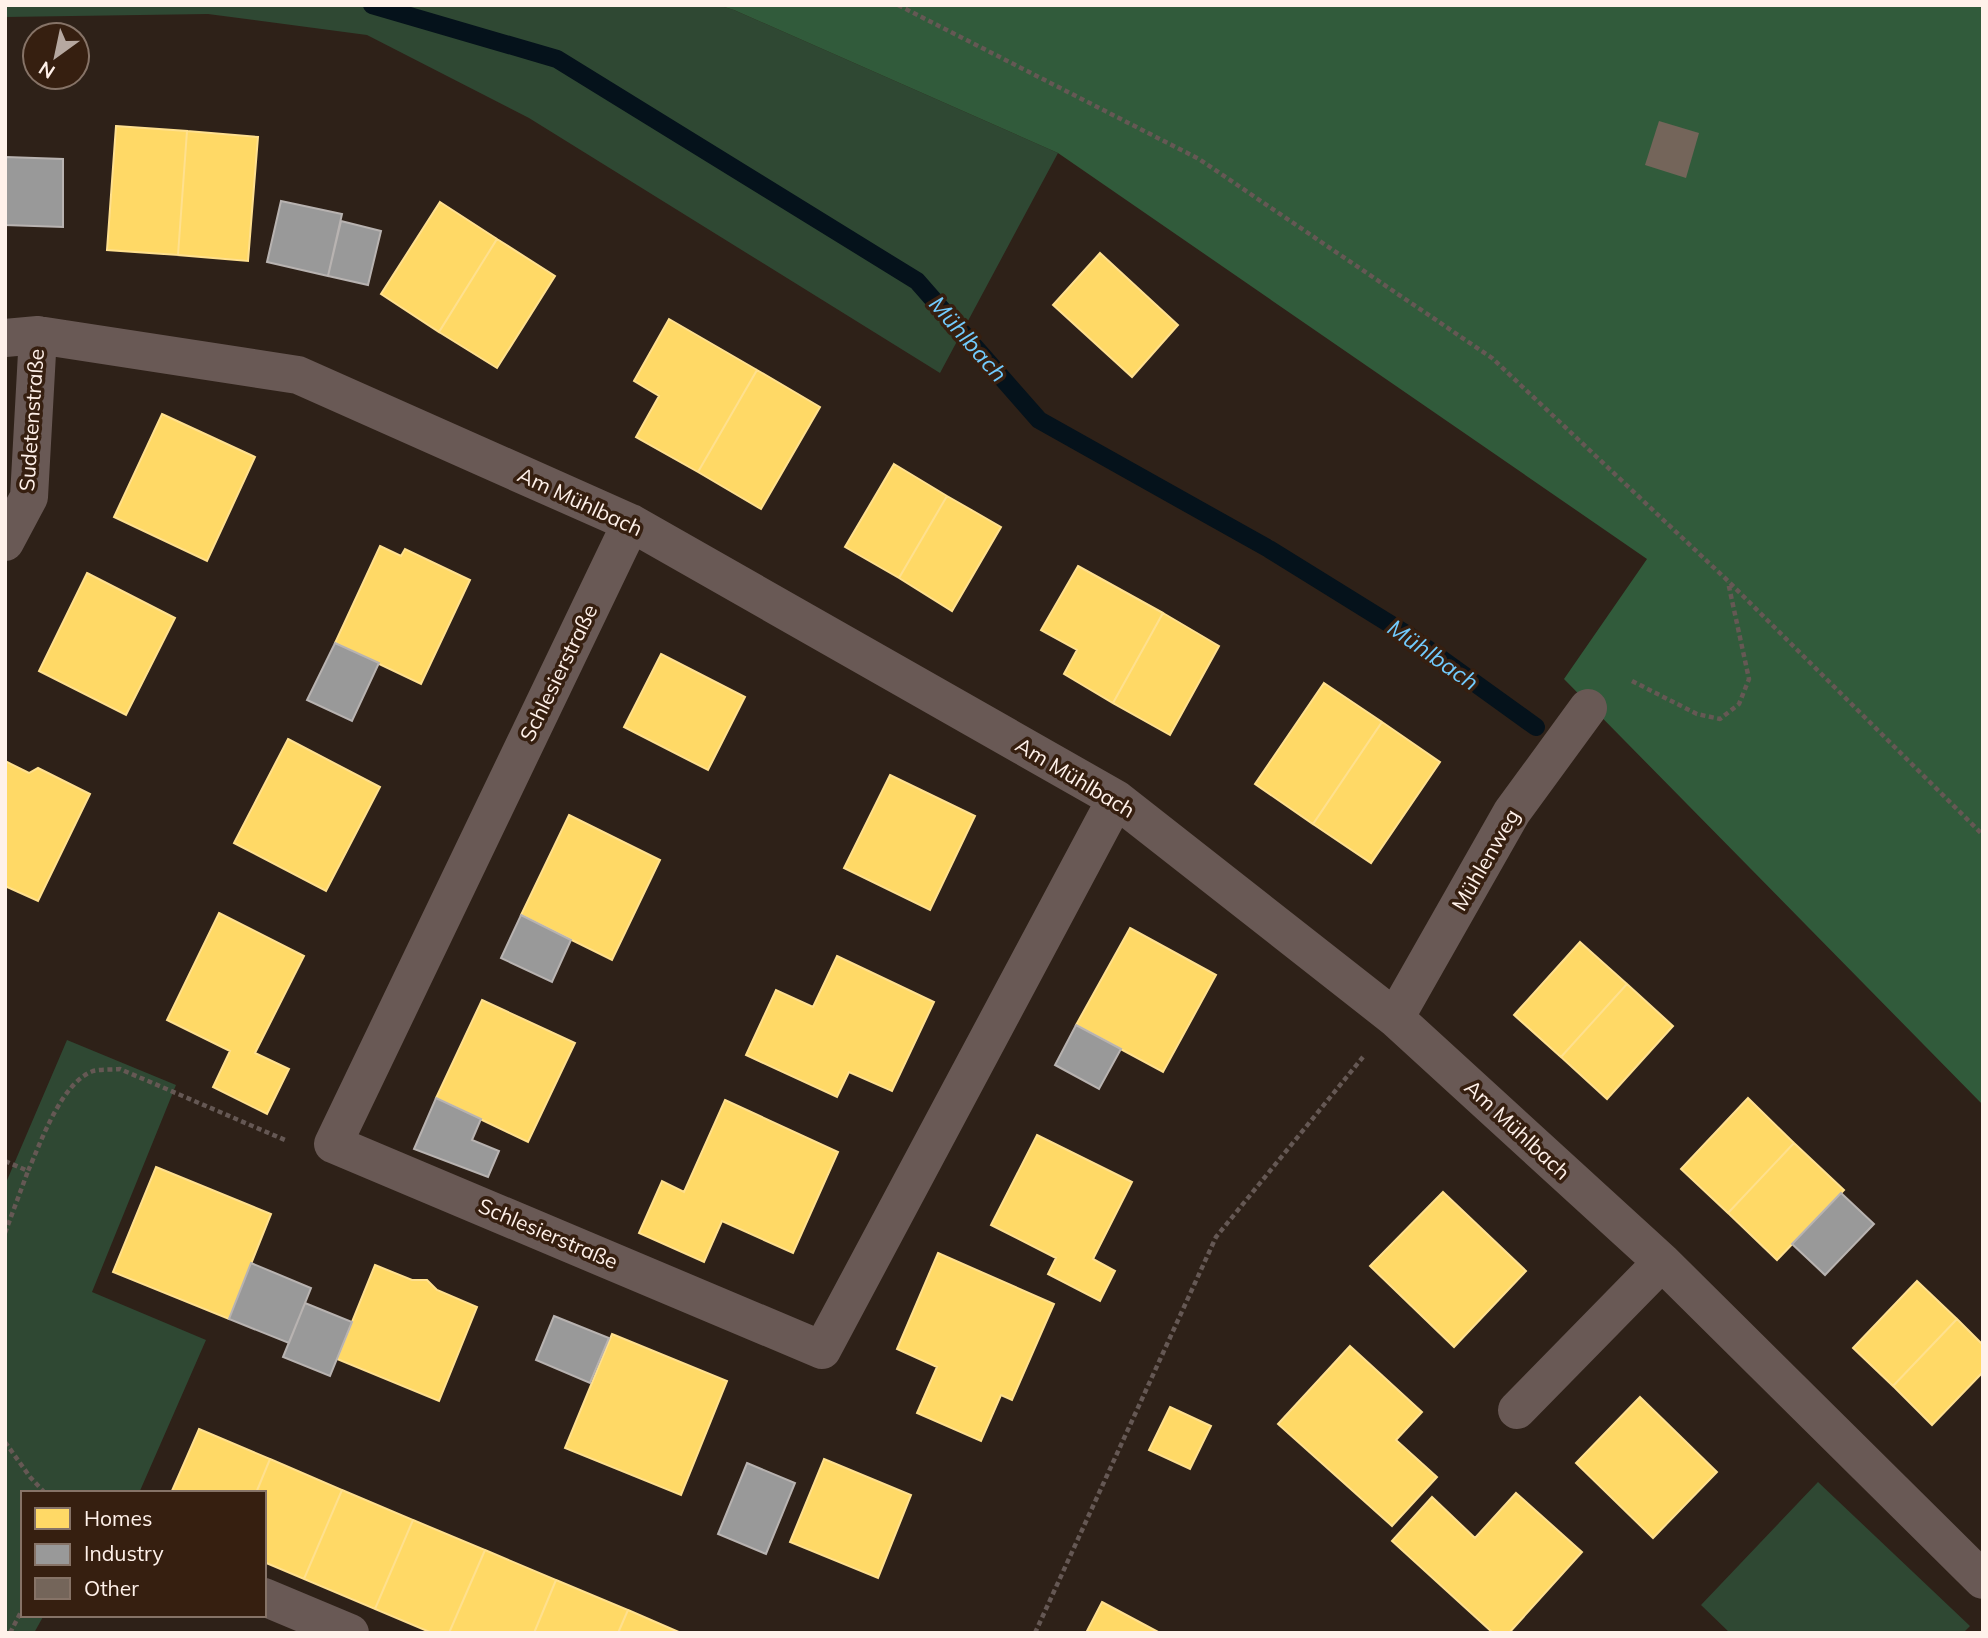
<svg xmlns="http://www.w3.org/2000/svg" width="1988" height="1638" font-family="Mulish,sans-serif">
	<style>
		.green { fill: #2f4833 }
		.forest { fill: #315b3b }
		.homes { fill: #ffd966; stroke: #ffe08e; stroke-width: 2 }
		.industry { fill: #999; stroke: #b8b3b1; stroke-width: 2 }
		.lines { fill: none; stroke-linecap: round; stroke-linejoin: round }
		.stream { stroke: #05121b; stroke-width: 18 }
		.building { fill: #74655a }
		.path { stroke: #655854; stroke-width: 4.5; stroke-dasharray: 5 3.5; stroke-linecap: butt }
		.minor { stroke: #695955; stroke-width: 38 }
		.labels { text-anchor: middle; stroke-width: 7; stroke-linejoin: round; paint-order: stroke }
		.street-label { font-size: 21px; fill: #fff1ea; stroke: #361f10 }
		.water-label { font-size: 23px; font-style: italic; fill: #72cbfd; stroke: #361f10 }
	</style>
	<rect width="100%" height="100%" fill="#2e2118"/>
	<path class="green" d="M 5,5 L 718,5 L 734,10 L 1058,153 L 940,373 L 529,118 L 367,35 L 208,14 L 5,17 Z
		M 67,1040 L 176,1085 L 92,1292 L 206,1340 L 139,1493 L 23,1493 L 23,1615 L 44,1615 L 34,1633 L 5,1633 L 5,1185 Z
		M 1818,1482 L 1970,1626 L 1963,1633 L 1730,1633 L 1701,1605 Z"/>
	<path class="forest" d="M 718,5 L 1983,5 L 1983,1105 L 1564,679 L 1647,559 L 1058,153 L 734,10 Z"/>
	<path class="homes" d="M 116,126 L 187,131 L 178,255 L 107,250 Z
		M 187,131 L 258,137 L 248,261 L 178,255 Z
		M 440,202 L 497,239 L 439,332 L 381,294 Z
		M 497,239 L 555,276 L 497,368 L 439,332 Z
		M 1100,253 L 1178,325 L 1132,377 L 1053,305 Z
		M 669,319 L 757,370 L 698,472 L 636,437 L 659,396 L 634,381 Z
		M 757,370 L 820,407 L 761,509 L 698,472 Z
		M 162,414 L 255,457 L 207,561 L 114,517 Z
		M 894,464 L 947,496 L 899,578 L 845,547 Z
		M 947,496 L 1001,527 L 952,611 L 899,578 Z
		M 380,546 L 401,556 L 405,549 L 470,580 L 421,684 L 335,643 Z
		M 1078,566 L 1163,613 L 1113,703 L 1064,674 L 1077,650 L 1041,630 Z
		M 87,573 L 175,618 L 126,715 L 39,671 Z
		M 1163,613 L 1219,646 L 1170,735 L 1113,703 Z
		M 661,654 L 745,697 L 708,770 L 624,727 Z
		M 1324,683 L 1382,722 L 1313,824 L 1255,784 Z
		M 1382,722 L 1440,762 L 1371,863 L 1313,824 Z
		M 288,739 L 380,787 L 326,891 L 234,843 Z
		M 5,761 L 29,773 L 38,768 L 90,794 L 38,901 L 5,886 Z
		M 890,775 L 975,816 L 930,910 L 844,868 Z
		M 569,815 L 660,860 L 612,960 L 521,915 Z
		M 219,913 L 304,956 L 255,1053 L 289,1069 L 267,1114 L 213,1087 L 230,1051 L 167,1020 Z
		M 1130,928 L 1216,975 L 1163,1072 L 1076,1025 Z
		M 1580,942 L 1627,984 L 1561,1057 L 1514,1015 Z
		M 837,956 L 934,1002 L 892,1091 L 849,1072 L 837,1097 L 746,1055 L 776,990 L 813,1007 Z
		M 1627,984 L 1673,1026 L 1607,1099 L 1561,1057 Z
		M 482,1000 L 575,1043 L 528,1142 L 436,1098 Z
		M 1748,1098 L 1794,1143 L 1728,1213 L 1681,1169 Z
		M 725,1100 L 838,1152 L 793,1253 L 722,1221 L 704,1262 L 639,1233 L 662,1181 L 684,1192 Z
		M 1037,1135 L 1132,1182 L 1093,1259 L 1115,1271 L 1100,1301 L 1048,1274 L 1056,1258 L 991,1225 Z
		M 1794,1143 L 1844,1190 L 1777,1260 L 1728,1213 Z
		M 156,1167 L 271,1214 L 229,1319 L 113,1272 Z
		M 1443,1192 L 1526,1271 L 1454,1347 L 1370,1266 Z
		M 938,1253 L 1054,1304 L 1012,1400 L 1001,1395 L 981,1441 L 917,1413 L 937,1367 L 897,1349 Z
		M 375,1265 L 412,1280 L 427,1280 L 437,1290 L 477,1307 L 439,1401 L 337,1359 Z
		M 1917,1281 L 1957,1319 L 1893,1386 L 1853,1348 Z
		M 1957,1319 L 1983,1345 L 1983,1372 L 1932,1425 L 1893,1386 Z
		M 612,1334 L 727,1381 L 681,1495 L 565,1448 Z
		M 1350,1346 L 1422,1412 L 1396,1440 L 1437,1477 L 1392,1526 L 1278,1424 Z
		M 1640,1397 L 1717,1472 L 1653,1538 L 1576,1463 Z
		M 1170,1407 L 1211,1426 L 1190,1469 L 1149,1450 Z
		M 199,1429 L 270,1459 L 256,1493 L 171,1493 Z
		M 270,1459 L 342,1490 L 304,1579 L 264,1562 L 264,1493 L 256,1493 Z
		M 824,1459 L 911,1495 L 878,1578 L 790,1542 Z
		M 342,1490 L 413,1520 L 375,1609 L 304,1579 Z
		M 1516,1493 L 1582,1552 L 1509,1633 L 1493,1633 L 1392,1541 L 1432,1497 L 1475,1538 Z
		M 413,1520 L 485,1550 L 449,1633 L 432,1633 L 375,1609 Z
		M 485,1550 L 556,1580 L 534,1633 L 449,1633 Z
		M 556,1580 L 628,1610 L 618,1633 L 534,1633 Z
		M 1102,1602 L 1160,1633 L 1086,1633 Z
		M 628,1610 L 681,1633 L 618,1633 Z"/>
	<path class="industry" d="M 6,157 L 63,159 L 63,227 L 5,225 Z
		M 281,201 L 342,214 L 328,276 L 267,262 Z
		M 341,221 L 381,231 L 368,285 L 328,276 Z
		M 335,643 L 379,663 L 352,721 L 307,700 Z
		M 521,915 L 571,940 L 552,982 L 501,958 Z
		M 1076,1025 L 1121,1049 L 1099,1089 L 1055,1065 Z
		M 436,1098 L 481,1119 L 472,1140 L 499,1151 L 488,1177 L 414,1149 Z
		M 1841,1193 L 1874,1224 L 1825,1275 L 1792,1244 Z
		M 251,1263 L 311,1288 L 289,1343 L 229,1319 Z
		M 305,1303 L 352,1322 L 330,1376 L 283,1357 Z
		M 554,1316 L 609,1338 L 590,1383 L 536,1360 Z
		M 747,1463 L 795,1483 L 766,1554 L 718,1534 Z"/>
	<g class="lines">
		<path class="stream" d="M 372,5 L 557,59 L 917,281 L 1039,420 L 1269,549 L 1411,637 L 1536,727"/>
	</g>
	<path class="building" d="M 1659,121 L 1699,133 L 1686,178 L 1645,165 Z"/>
	<g class="lines">
		<path class="path" d="M 898,5 L 1199,159 L 1492,358 L 1728,581 L 1983,835
			M 1632,681 L 1697,714 L 1720,719 L 1739,704 L 1749,679 L 1728,582
			M 5,1161 L 28,1171 C 41,1142 61,1083 93,1071 C 100,1069 112,1070 120,1069 L 285,1140
			M 5,1233 L 28,1171
			M 5,1442 L 30,1477 L 45,1493
			M 10,1633 L 23,1608
			M 1035,1633 L 1216,1237 L 1363,1057"/>
		<path class="minor" d="M 5,338 L 38,335 L 298,375 L 631,523 L 1116,799 L 1395,1018 L 1662,1262 L 1983,1580
			M 631,523 L 333,1144 L 822,1350 L 1116,799
			M 5,542 L 29,497 L 38,335
			M 1395,1018 L 1512,812 L 1588,708
			M 1517,1410 L 1662,1262
			M 264,1597 L 350,1633"/>
	</g>
	<g class="labels">
		<g class="street-label">
			<text transform="translate(32 420) rotate(-86)" y="7">Sudetenstraße</text>
			<text transform="translate(580 502) rotate(25)" y="7">Am Mühlbach</text>
			<text transform="translate(559 673) rotate(-64)" y="7">Schlesierstraße</text>
			<text transform="translate(1075 778) rotate(31)" y="7">Am Mühlbach</text>
			<text transform="translate(1486 860) rotate(-60)" y="7">Mühlenweg</text>
			<text transform="translate(1517 1130) rotate(43)" y="7">Am Mühlbach</text>
			<text transform="translate(548 1234) rotate(23)" y="7">Schlesierstraße</text>
		</g>
		<g class="water-label">
			<text transform="translate(968 339) rotate(49)" y="8">Mühlbach</text>
			<text transform="translate(1433 655) rotate(35)" y="8">Mühlbach</text>
		</g>
	</g>
	<rect width="1988" height="1638" fill="none" stroke="#fff1ea" stroke-width="14"/>
	<rect x="21" y="1491" width="245" height="126" fill="#361f10" stroke="#867367" stroke-width="2"/>
	<rect x="35" y="1508" width="35" height="21" fill="#ffd966" stroke="#867367" stroke-width="2"/>
	<text x="84" y="1526" font-size="21" fill="#fff1ea">Homes</text>
	<rect x="35" y="1544" width="35" height="21" fill="#999999" stroke="#867367" stroke-width="2"/>
	<text x="84" y="1561" font-size="21" fill="#fff1ea">Industry</text>
	<rect x="35" y="1578" width="35" height="21" fill="#74655a" stroke="#867367" stroke-width="2"/>
	<text x="84" y="1596" font-size="21" fill="#fff1ea">Other</text>
	<g transform="translate(56 56) rotate(213)"><circle r="33" fill="#361f10" stroke="#867367" stroke-width="2"/>
	<path d="M0-5L12 26L0 18L-12 26Z" fill="#b6a8a0"/>
	<text y="-10" font-size="19" font-weight="bold" text-anchor="middle" fill="#fff1ea">N</text>
	</g>
</svg>
